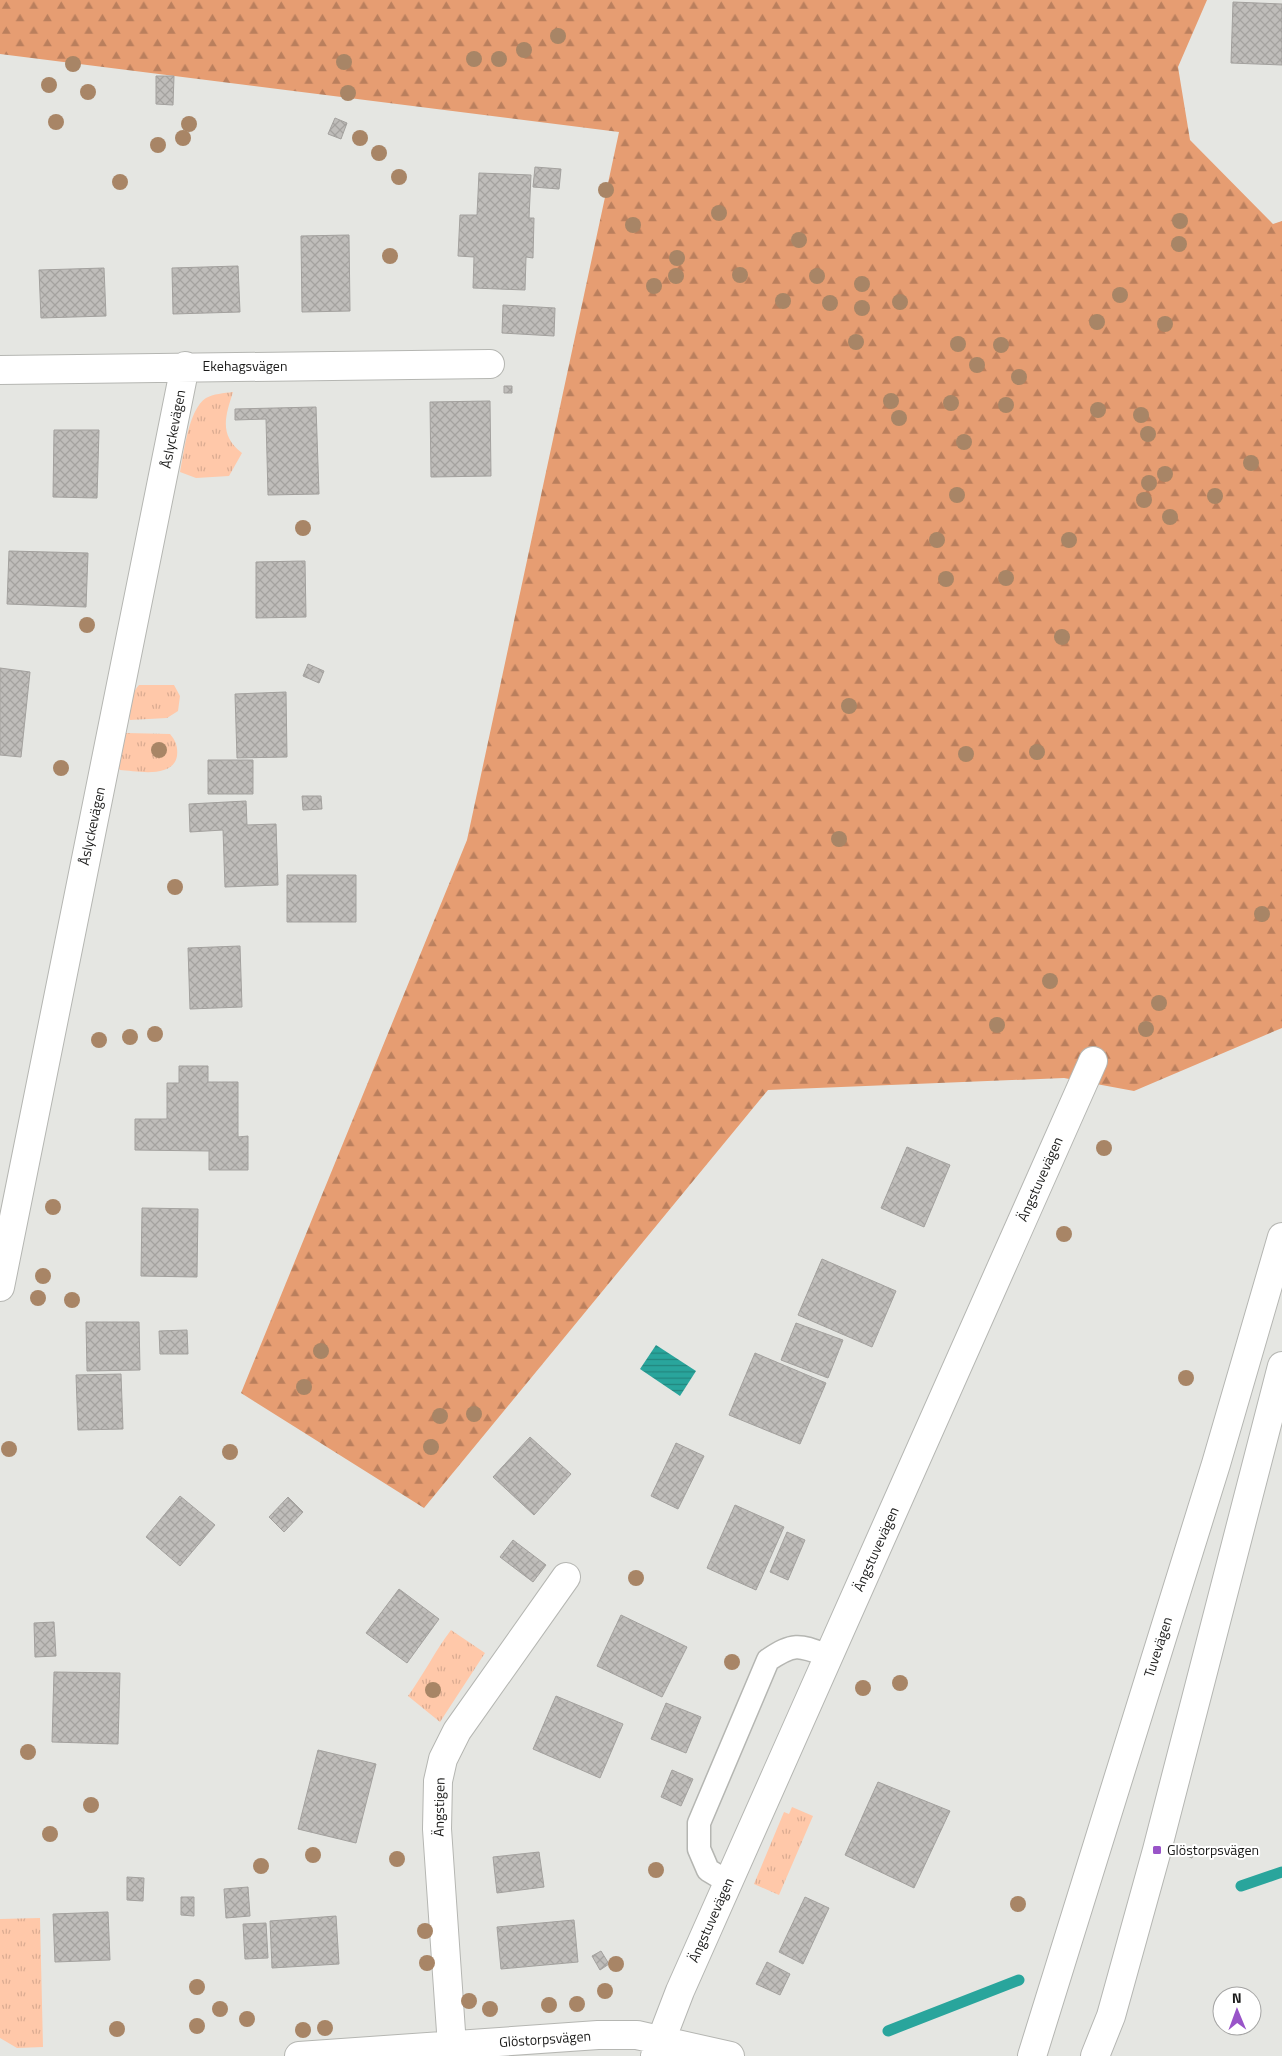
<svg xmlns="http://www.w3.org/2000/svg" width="1282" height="2056" font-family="'Titillium Web',sans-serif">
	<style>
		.grass { fill: url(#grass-tufts) }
		.forest { fill: url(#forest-firs) }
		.water { fill: url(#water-rules) }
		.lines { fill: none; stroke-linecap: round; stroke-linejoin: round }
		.stream { stroke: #29a59c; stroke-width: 11 }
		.building { fill: url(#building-cross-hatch); stroke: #a3a19e }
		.service-casing { stroke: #b5b6b2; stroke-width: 25 }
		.minor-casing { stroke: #b5b6b2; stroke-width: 30 }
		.secondary-casing { stroke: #b5b6b2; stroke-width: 30 }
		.service { stroke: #fff; stroke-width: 22 }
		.minor { stroke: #fff; stroke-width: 28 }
		.secondary { stroke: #fff; stroke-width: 28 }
		.tree { fill: #a88566 }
		.poi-dot { fill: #9954c8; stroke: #fff; stroke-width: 2 }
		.labels { text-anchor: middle; stroke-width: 4; stroke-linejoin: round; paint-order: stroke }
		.street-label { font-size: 14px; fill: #1b1b1a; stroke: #fff }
		.poi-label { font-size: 14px; fill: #1b1b1a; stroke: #fff; text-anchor: start }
	</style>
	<defs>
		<pattern id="grass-tufts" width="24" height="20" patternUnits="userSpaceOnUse" patternTransform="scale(1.25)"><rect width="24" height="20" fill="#ffc8a9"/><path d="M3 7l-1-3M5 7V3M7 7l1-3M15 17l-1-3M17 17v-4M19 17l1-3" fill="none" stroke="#daab91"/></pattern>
		<pattern id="forest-firs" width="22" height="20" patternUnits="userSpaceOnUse" patternTransform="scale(1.25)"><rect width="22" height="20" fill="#e69d72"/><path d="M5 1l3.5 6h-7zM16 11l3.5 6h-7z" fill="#ba7f5d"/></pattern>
		<pattern id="water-rules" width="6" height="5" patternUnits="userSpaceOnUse" patternTransform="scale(1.25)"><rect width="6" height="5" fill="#29a59c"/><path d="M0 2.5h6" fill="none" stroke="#22867e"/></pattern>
		<pattern id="building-cross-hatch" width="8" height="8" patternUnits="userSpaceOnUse" patternTransform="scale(1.25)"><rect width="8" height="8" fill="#bfbdba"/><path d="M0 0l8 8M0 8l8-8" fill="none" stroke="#a4a29f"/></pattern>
	</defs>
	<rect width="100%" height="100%" fill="#e5e6e2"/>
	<path class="grass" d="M 233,392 C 225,417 219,435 242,453 L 229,476 L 196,478 L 180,472 C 184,453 188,410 206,398 C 213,394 224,393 233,392 Z
		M 139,685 L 174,685 L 180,696 L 178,711 L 167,718 L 130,720 C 128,708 131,694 139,685 Z
		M 126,733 L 170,734 C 176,741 178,747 177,756 C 173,779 136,771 120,770 L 118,767 Z
		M 451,1630 L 485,1653 L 440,1722 L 408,1696 C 424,1674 435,1651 451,1630 Z
		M 792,1807 L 813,1816 L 779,1895 L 754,1884 L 784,1812 L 789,1814 Z
		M 40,1918 L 43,2047 L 17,2048 L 0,2038 L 0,1919 Z"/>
	<path class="forest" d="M 0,0 L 1207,0 L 1178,67 L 1190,140 L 1273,224 L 1282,221 L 1282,1028 L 1134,1091 L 1064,1078 L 768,1090 L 424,1508 L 241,1393 L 467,840 L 619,132 L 0,54 Z"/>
	<path class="water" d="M 656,1345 L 696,1371 L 680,1396 L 640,1369 Z"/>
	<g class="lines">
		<path class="stream" d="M 1241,1886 L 1282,1872
			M 888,2031 L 1019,1980"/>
	</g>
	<path class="building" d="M 1233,2 L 1282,4 L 1282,65 L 1231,63 Z
		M 156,76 L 174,76 L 173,105 L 156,104 Z
		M 335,118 L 347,123 L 341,139 L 328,134 Z
		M 535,167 L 561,169 L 559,189 L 533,187 Z
		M 479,173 L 531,175 L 529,218 L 534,218 L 533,258 L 526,257 L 525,290 L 473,288 L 474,257 L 458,256 L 460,215 L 477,215 Z
		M 349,235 L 350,311 L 302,312 L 301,236 Z
		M 238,266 L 240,312 L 173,314 L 172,268 Z
		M 104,268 L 106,316 L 41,318 L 39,270 Z
		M 503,305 L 555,308 L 554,336 L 502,333 Z
		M 504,386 L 512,386 L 512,393 L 504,393 Z
		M 490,401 L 491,476 L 431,477 L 430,402 Z
		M 316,407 L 319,494 L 268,495 L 266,419 L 235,420 L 235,409 Z
		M 54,430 L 99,430 L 97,498 L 53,497 Z
		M 9,551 L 88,553 L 86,607 L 7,604 Z
		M 305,561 L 306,617 L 256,618 L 256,562 Z
		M 308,664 L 324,671 L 319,683 L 303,676 Z
		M 0,668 L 30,672 L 21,757 L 0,755 Z
		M 286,692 L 287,757 L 237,758 L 235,694 Z
		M 208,760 L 253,760 L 253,794 L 208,794 Z
		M 302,796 L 321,796 L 322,809 L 303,810 Z
		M 246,801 L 247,825 L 276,824 L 278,885 L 225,887 L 223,830 L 190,832 L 189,804 Z
		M 287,875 L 356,875 L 356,922 L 287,922 Z
		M 240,946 L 242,1007 L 190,1009 L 188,948 Z
		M 179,1066 L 208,1066 L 208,1082 L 238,1082 L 238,1137 L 248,1136 L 248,1170 L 209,1170 L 209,1151 L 135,1150 L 135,1119 L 167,1119 L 167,1083 L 179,1083 Z
		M 907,1147 L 950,1165 L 924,1227 L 881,1208 Z
		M 142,1208 L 198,1209 L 197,1277 L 141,1276 Z
		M 822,1259 L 896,1291 L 872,1347 L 798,1315 Z
		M 86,1322 L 139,1322 L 140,1370 L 87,1371 Z
		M 796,1323 L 843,1340 L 828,1378 L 781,1360 Z
		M 187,1330 L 188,1354 L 160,1354 L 159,1331 Z
		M 755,1353 L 826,1383 L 800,1444 L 729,1415 Z
		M 121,1374 L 123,1429 L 78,1430 L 76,1375 Z
		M 530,1437 L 571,1474 L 534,1515 L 493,1477 Z
		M 676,1443 L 704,1456 L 678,1509 L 651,1496 Z
		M 180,1496 L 215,1525 L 180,1566 L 146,1537 Z
		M 288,1497 L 303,1512 L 284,1532 L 269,1517 Z
		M 735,1505 L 784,1527 L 756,1590 L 707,1568 Z
		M 787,1532 L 805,1540 L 788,1580 L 770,1572 Z
		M 513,1540 L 546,1565 L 533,1582 L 500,1557 Z
		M 399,1589 L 439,1619 L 407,1663 L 366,1633 Z
		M 621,1615 L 687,1647 L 662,1697 L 597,1666 Z
		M 54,1622 L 56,1656 L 35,1657 L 34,1623 Z
		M 54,1672 L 120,1673 L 118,1744 L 52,1742 Z
		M 556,1696 L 623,1724 L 600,1778 L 533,1749 Z
		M 666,1703 L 701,1717 L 686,1753 L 651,1739 Z
		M 318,1750 L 376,1764 L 356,1843 L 298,1829 Z
		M 672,1770 L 693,1779 L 681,1806 L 661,1797 Z
		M 878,1782 L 950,1811 L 914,1888 L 845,1855 Z
		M 1190,1847 L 1196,1848 L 1192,1858 L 1187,1856 Z
		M 539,1852 L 544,1887 L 497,1893 L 493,1857 Z
		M 127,1877 L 144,1878 L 143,1901 L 127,1900 Z
		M 248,1887 L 250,1916 L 226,1918 L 224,1889 Z
		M 181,1897 L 194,1897 L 194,1916 L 181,1915 Z
		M 805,1897 L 829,1908 L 803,1964 L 779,1952 Z
		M 108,1912 L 110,1960 L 55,1962 L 53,1914 Z
		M 336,1916 L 339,1964 L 272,1968 L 270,1921 Z
		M 574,1920 L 578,1962 L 501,1969 L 497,1927 Z
		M 266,1923 L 268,1958 L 245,1959 L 243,1924 Z
		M 601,1951 L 609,1964 L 600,1970 L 592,1956 Z
		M 767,1962 L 790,1974 L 780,1995 L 756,1984 Z"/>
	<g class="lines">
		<g class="service-casing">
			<path id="service" d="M 728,1882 L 708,1870 L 699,1849 L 699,1823 L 768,1660 C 795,1642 799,1645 829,1656"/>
		</g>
		<g class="minor-casing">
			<path id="minor" d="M 0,370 L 490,364
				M 0,1287 L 185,366
				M 452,2046 L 437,1829 L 438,1781 L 443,1759 L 457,1731 L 566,1577
				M 299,2056 L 598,2035 L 637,2035 L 730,2056
				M 655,2056 L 680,1991 L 1093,1061"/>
		</g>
		<g class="secondary-casing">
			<path id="secondary" d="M 1032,2056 L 1216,1464 L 1282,1237
				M 1095,2056 L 1111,2016 L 1157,1850 L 1282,1366"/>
		</g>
		<use href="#service" class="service"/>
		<use href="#minor" class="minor"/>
		<use href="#secondary" class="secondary"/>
	</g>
	<g class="tree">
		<circle cx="558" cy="36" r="8"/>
		<circle cx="524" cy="50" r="8"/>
		<circle cx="474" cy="59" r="8"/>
		<circle cx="499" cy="59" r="8"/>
		<circle cx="344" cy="62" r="8"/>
		<circle cx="73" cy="64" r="8"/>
		<circle cx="49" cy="85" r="8"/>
		<circle cx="88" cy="92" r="8"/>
		<circle cx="348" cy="93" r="8"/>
		<circle cx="56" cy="122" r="8"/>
		<circle cx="189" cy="124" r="8"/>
		<circle cx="183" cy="138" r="8"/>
		<circle cx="360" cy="138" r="8"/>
		<circle cx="158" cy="145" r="8"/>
		<circle cx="379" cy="153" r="8"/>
		<circle cx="399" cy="177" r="8"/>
		<circle cx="120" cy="182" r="8"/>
		<circle cx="606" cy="190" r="8"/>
		<circle cx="719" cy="213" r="8"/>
		<circle cx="1180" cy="221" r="8"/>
		<circle cx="633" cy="225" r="8"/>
		<circle cx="799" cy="240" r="8"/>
		<circle cx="1179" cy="244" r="8"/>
		<circle cx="390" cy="256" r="8"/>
		<circle cx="677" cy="258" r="8"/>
		<circle cx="740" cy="275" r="8"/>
		<circle cx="676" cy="276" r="8"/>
		<circle cx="817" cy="276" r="8"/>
		<circle cx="862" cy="284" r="8"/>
		<circle cx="654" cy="286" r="8"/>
		<circle cx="1120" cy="295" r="8"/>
		<circle cx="783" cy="301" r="8"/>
		<circle cx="900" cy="302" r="8"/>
		<circle cx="830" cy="303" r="8"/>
		<circle cx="862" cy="308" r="8"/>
		<circle cx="1097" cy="322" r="8"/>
		<circle cx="1165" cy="324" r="8"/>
		<circle cx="856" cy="342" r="8"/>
		<circle cx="958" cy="344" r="8"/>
		<circle cx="1001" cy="345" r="8"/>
		<circle cx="977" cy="365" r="8"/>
		<circle cx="1019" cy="377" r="8"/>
		<circle cx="891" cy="401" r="8"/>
		<circle cx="951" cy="403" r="8"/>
		<circle cx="1006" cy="405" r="8"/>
		<circle cx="1098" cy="410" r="8"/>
		<circle cx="1141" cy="415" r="8"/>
		<circle cx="899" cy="418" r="8"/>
		<circle cx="1148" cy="434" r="8"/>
		<circle cx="964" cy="442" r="8"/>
		<circle cx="1251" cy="463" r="8"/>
		<circle cx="1165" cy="474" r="8"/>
		<circle cx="1149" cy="483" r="8"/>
		<circle cx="957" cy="495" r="8"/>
		<circle cx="1215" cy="496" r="8"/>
		<circle cx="1144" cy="500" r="8"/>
		<circle cx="1170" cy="517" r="8"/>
		<circle cx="303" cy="528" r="8"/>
		<circle cx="937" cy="540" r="8"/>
		<circle cx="1069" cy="540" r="8"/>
		<circle cx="1006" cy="578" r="8"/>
		<circle cx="946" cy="579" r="8"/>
		<circle cx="87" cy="625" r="8"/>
		<circle cx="1062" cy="637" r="8"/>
		<circle cx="849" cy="706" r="8"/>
		<circle cx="159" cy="750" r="8"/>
		<circle cx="1037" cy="752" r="8"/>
		<circle cx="966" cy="754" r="8"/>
		<circle cx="61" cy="768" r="8"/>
		<circle cx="839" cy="839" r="8"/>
		<circle cx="175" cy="887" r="8"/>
		<circle cx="1262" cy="914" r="8"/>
		<circle cx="1050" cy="981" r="8"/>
		<circle cx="1159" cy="1003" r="8"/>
		<circle cx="997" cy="1025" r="8"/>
		<circle cx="1146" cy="1029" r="8"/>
		<circle cx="155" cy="1034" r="8"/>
		<circle cx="130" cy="1037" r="8"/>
		<circle cx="99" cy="1040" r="8"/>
		<circle cx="1104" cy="1148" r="8"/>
		<circle cx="53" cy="1207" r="8"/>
		<circle cx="1064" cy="1234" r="8"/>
		<circle cx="43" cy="1276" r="8"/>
		<circle cx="38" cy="1298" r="8"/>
		<circle cx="72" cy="1300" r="8"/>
		<circle cx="321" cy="1351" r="8"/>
		<circle cx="1186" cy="1378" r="8"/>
		<circle cx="304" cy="1387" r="8"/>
		<circle cx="474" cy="1414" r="8"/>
		<circle cx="440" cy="1416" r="8"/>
		<circle cx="431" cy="1447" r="8"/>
		<circle cx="9" cy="1449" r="8"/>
		<circle cx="230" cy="1452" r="8"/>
		<circle cx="636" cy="1578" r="8"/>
		<circle cx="732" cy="1662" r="8"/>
		<circle cx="900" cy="1683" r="8"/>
		<circle cx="863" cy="1688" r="8"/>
		<circle cx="433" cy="1690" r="8"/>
		<circle cx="28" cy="1752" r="8"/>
		<circle cx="91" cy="1805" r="8"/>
		<circle cx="50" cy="1834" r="8"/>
		<circle cx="313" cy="1855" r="8"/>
		<circle cx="397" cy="1859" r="8"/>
		<circle cx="261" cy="1866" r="8"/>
		<circle cx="656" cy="1870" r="8"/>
		<circle cx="1018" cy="1904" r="8"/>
		<circle cx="425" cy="1931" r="8"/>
		<circle cx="427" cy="1963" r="8"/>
		<circle cx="616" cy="1964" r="8"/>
		<circle cx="197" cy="1987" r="8"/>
		<circle cx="605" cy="1991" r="8"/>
		<circle cx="469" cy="2001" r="8"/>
		<circle cx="577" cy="2004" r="8"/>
		<circle cx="549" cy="2005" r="8"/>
		<circle cx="220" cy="2009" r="8"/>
		<circle cx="490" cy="2009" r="8"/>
		<circle cx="247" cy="2019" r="8"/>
		<circle cx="197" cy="2026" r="8"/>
		<circle cx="325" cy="2028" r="8"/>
		<circle cx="117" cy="2029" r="8"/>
		<circle cx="303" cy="2030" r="8"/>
	</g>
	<rect class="poi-dot" x="1152" y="1845" width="10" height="10" rx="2.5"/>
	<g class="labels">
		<g class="street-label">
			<text x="245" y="371">Ekehagsvägen</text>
			<text transform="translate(173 429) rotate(-79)" y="5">Åslyckevägen</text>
			<text transform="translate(92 826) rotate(-78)" y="5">Åslyckevägen</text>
			<text transform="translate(1040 1179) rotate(-66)" y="5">Ängstuvevägen</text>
			<text transform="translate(876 1549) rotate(-66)" y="5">Ängstuvevägen</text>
			<text transform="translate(1158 1647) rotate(-72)" y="5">Tuvevägen</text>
			<text transform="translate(439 1807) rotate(-89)" y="5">Ängstigen</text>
			<text transform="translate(711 1920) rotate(-66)" y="5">Ängstuvevägen</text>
			<text transform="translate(545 2039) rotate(-4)" y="5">Glöstorpsvägen</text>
		</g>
		<g class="poi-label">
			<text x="1167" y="1855">Glöstorpsvägen</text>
		</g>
	</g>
	<g transform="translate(1237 2011) rotate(359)"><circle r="24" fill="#ffffff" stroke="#a4a4a3"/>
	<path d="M0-4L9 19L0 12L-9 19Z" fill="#9954c8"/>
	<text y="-8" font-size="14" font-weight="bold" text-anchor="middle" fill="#1b1b1a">N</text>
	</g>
</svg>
